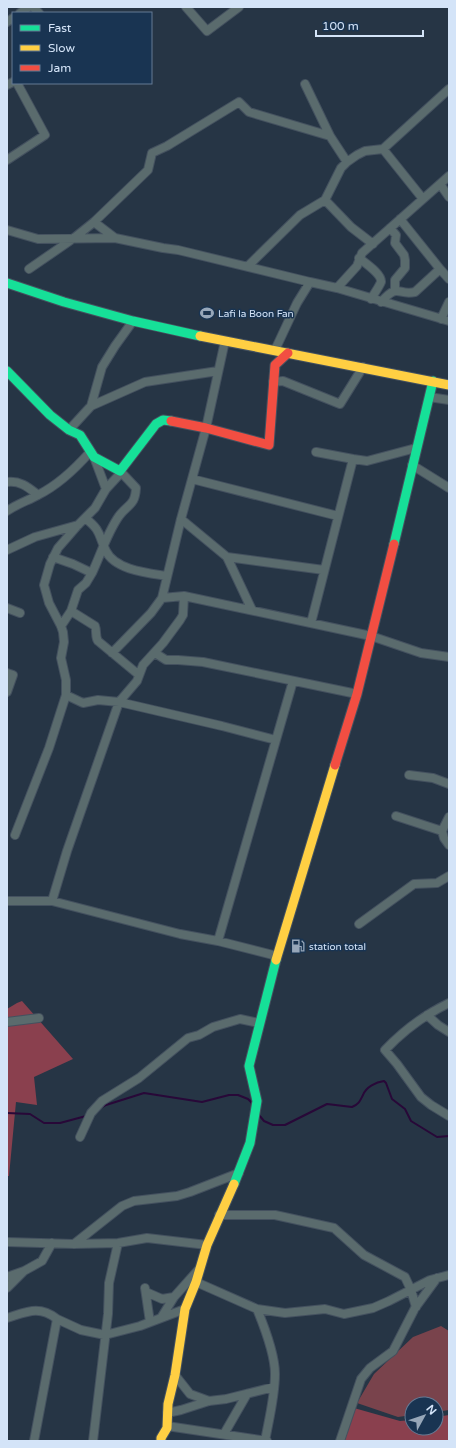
<svg xmlns="http://www.w3.org/2000/svg" width="456" height="1448" font-family="'Varela Round',sans-serif">
	<style>
		.green { fill: #79434c }
		.forest { fill: #8a404e }
		.lines { fill: none; stroke-linecap: round; stroke-linejoin: round }
		.stream { stroke: #280838; stroke-width: 2 }
		.street-casing { stroke: #44515f; stroke-width: 10 }
		.fast-casing { stroke: #44515f; stroke-width: 11 }
		.slow-casing { stroke: #44515f; stroke-width: 11 }
		.jam-casing { stroke: #44515f; stroke-width: 11 }
		.street { stroke: #5a6b6d; stroke-width: 8 }
		.fast { stroke: #16e098; stroke-width: 9 }
		.slow { stroke: #ffcf43; stroke-width: 9 }
		.jam { stroke: #f24e42; stroke-width: 9 }
		.labels { text-anchor: middle; stroke-width: 3; stroke-linejoin: round; paint-order: stroke }
		.poi-label { font-size: 10px; fill: #d4e4f8; stroke: #193452; text-anchor: start }
	</style>
	<rect width="100%" height="100%" fill="#263545"/>
	<path class="green" d="M 441,1326 L 449,1331 L 449,1410 L 436,1412 L 436,1404 L 412,1404 L 412,1415 L 398,1417 L 357,1403 L 374,1374 L 413,1337 Z"/>
	<path class="forest" d="M 22,1001 L 73,1059 L 34,1077 L 37,1105 L 16,1102 L 9,1176 L 7,1176 L 7,1009 L 17,1003 Z
		M 354,1408 L 400,1421 L 412,1420 L 412,1428 L 436,1428 L 436,1417 L 449,1415 L 449,1441 L 346,1441 L 344,1440 Z"/>
	<g class="lines">
		<path class="stream" d="M 99,1109 L 106,1105 L 144,1093 L 202,1102 L 229,1095 L 238,1095 L 248,1099 L 253,1104
			M 7,1113 L 30,1114 L 44,1123 L 60,1123 L 86,1116
			M 259,1115 L 264,1121 L 273,1125 L 285,1125 L 327,1104 L 352,1107 C 359,1104 360,1101 363,1095 C 366,1087 376,1082 384,1081 L 386,1083 L 392,1099 L 405,1109 L 411,1121 L 437,1137 L 449,1136"/>
		<g class="street-casing">
			<path id="street" d="M 33,7 L 39,13
				M 186,7 L 207,31 L 239,7
				M 20,13 L 29,7
				M 7,22 L 13,18
				M 305,84 L 330,136 L 347,162
				M 7,85 L 13,82
				M 383,149 L 423,199
				M 7,160 L 45,135 L 17,83
				M 440,184 L 449,197
				M 325,200 L 351,227 L 373,244
				M 94,222 L 115,238 L 163,248 L 178,250 L 310,282
				M 390,228 L 396,235 L 395,243 L 404,255 L 405,260 L 405,268 L 395,280 L 395,290
				M 7,230 L 38,239 L 115,238
				M 359,258 C 365,263 382,274 381,282 C 379,287 374,294 371,299
				M 248,266 L 300,215 L 325,200 L 341,168 L 347,162 L 357,155 L 365,151 L 383,149 L 449,89
				M 29,269 L 74,238 L 94,222 L 148,170 L 152,153 L 167,146 L 239,102 L 249,112 L 330,136
				M 440,269 L 449,279
				M 337,288 L 449,321
				M 381,302 C 399,282 397,296 415,292 L 440,269 L 400,219
				M 441,319 L 449,302
				M 275,350 L 297,303 L 310,282 L 337,288 L 357,266 L 362,253 L 449,176
				M 273,382 L 283,381 L 340,404 L 363,367
				M 429,397 L 449,400
				M 91,406 L 145,382 L 218,371
				M 69,430 L 91,406 L 102,367 L 115,346 L 133,321
				M 316,452 L 353,459
				M 412,465 L 449,488
				M 192,479 L 338,516
				M 7,482 C 20,480 29,488 38,495
				M 7,511 C 17,504 27,501 38,495 C 58,485 75,469 90,452
				M 85,518 C 102,531 98,535 106,551 C 115,570 148,573 167,576
				M 181,519 L 227,557 L 252,610
				M 7,550 L 35,537 L 78,525
				M 53,557 L 73,564 L 92,573 C 101,554 107,533 119,516 C 128,504 135,506 136,488 L 120,471 L 118,476 L 106,489
				M 227,557 L 324,570
				M 162,598 L 184,596 L 371,636 L 421,653 L 449,657
				M 7,608 L 20,613
				M 71,611 L 95,626 C 97,631 95,637 98,641 L 139,675
				M 311,623 L 353,459 L 367,461 L 416,448
				M 61,626 L 71,611 L 78,590 L 86,583 L 92,573
				M 112,653 L 151,613 L 162,598 L 181,519 L 206,428 L 225,341
				M 155,653 L 166,660 L 178,660 L 203,662 L 357,694
				M 7,673 L 13,675 L 7,692
				M 66,695 L 83,703 L 98,700 L 119,702 L 222,726 L 276,740
				M 409,775 L 433,778 L 449,784
				M 396,816 L 442,831 L 444,838 L 449,845
				M 442,831 L 449,817
				M 15,835 L 49,748 L 66,695 L 66,680 L 61,658 L 64,642 L 63,632 L 61,626 L 49,603 L 44,585 L 50,564 L 58,548 L 78,525 L 95,508 L 106,489 L 94,457
				M 7,901 L 52,901 L 180,934 L 218,941 L 277,956
				M 52,901 L 67,851 L 119,702 L 137,681 L 143,665 L 163,643 L 180,620 L 183,615 L 184,596
				M 359,924 L 414,884 L 437,883 L 449,876
				M 218,941 L 293,681
				M 449,1003 C 424,1015 404,1030 385,1050 L 397,1064 L 421,1097 L 431,1105 L 449,1116
				M 427,1015 L 438,1025 L 449,1032
				M 7,1022 L 39,1018
				M 80,1137 L 91,1113 L 102,1101 L 139,1078 L 188,1038 L 199,1035 L 213,1027 L 240,1019 L 259,1023
				M 219,1215 L 275,1215 L 334,1228 L 364,1255 L 405,1277 L 411,1290 L 416,1307
				M 7,1242 L 74,1244 L 118,1243 L 147,1238 L 207,1245
				M 74,1244 L 122,1206 L 134,1201 L 177,1196 L 190,1192 L 239,1173
				M 24,1271 L 42,1261 L 52,1243
				M 7,1277 L 24,1271 L 7,1288
				M 196,1282 L 257,1309 L 285,1313 L 325,1309 L 344,1314 L 373,1308 L 389,1301 L 430,1280 L 449,1275
				M 145,1288 L 150,1322
				M 146,1292 L 162,1299 L 174,1297 L 199,1269
				M 257,1309 C 264,1326 275,1356 275,1374 C 275,1396 269,1419 265,1441
				M 7,1318 C 27,1312 39,1305 57,1319
				M 161,1318 L 174,1297
				M 175,1375 L 190,1394 L 209,1401
				M 167,1413 L 181,1410 L 209,1401 L 226,1399 L 274,1387
				M 167,1426 L 267,1441
				M 224,1434 L 247,1394
				M 34,1441 L 57,1319 L 81,1330 L 105,1335 L 140,1326 L 185,1309
				M 93,1441 L 108,1314 L 109,1283 L 118,1243
				M 340,1441 L 361,1379 L 370,1368 L 393,1351 L 415,1308 L 437,1278"/>
		</g>
		<g class="fast-casing">
			<path id="fast" d="M 7,283 L 64,302 L 133,321 L 200,336
				M 7,371 L 50,415 L 69,430 L 80,435 L 94,457 L 120,471 L 156,424 L 163,420 L 171,421
				M 394,544 L 433,381
				M 234,1184 L 250,1143 L 257,1101 L 249,1066 L 276,960"/>
		</g>
		<g class="slow-casing">
			<path id="slow" d="M 200,336 L 449,385
				M 276,960 L 335,765
				M 161,1441 L 161,1438 L 167,1428 L 168,1404 L 175,1375 L 185,1309 L 196,1282 L 207,1245 L 234,1184"/>
		</g>
		<g class="jam-casing">
			<path id="jam" d="M 171,421 L 206,428 L 269,445 L 275,365 L 288,353
				M 335,765 L 357,694 L 394,544"/>
		</g>
		<use href="#street" class="street"/>
		<use href="#fast" class="fast"/>
		<use href="#slow" class="slow"/>
		<use href="#jam" class="jam"/>
	</g>
	<defs>
		<g id="stadium-bare" transform="scale(1.08)"><path d="M0-5a6.5 5 0 1 0 0 10a6.5 5 0 1 0 0-10ZM-3.5-1.8h7v3.6h-7Z" fill="#97a7b9" stroke="#193452" stroke-width="2.5" paint-order="stroke"/></g>
		<g id="fuel-bare" transform="scale(1.08)"><path d="M-5.5-6h7V0h2V4h1.3V-2.5L3-4.5l.8-.8L6-3V5H2.5V1h-1V6h-7ZM-4.2-4.7v3.2H.2V-4.7Z" fill="#97a7b9" stroke="#193452" stroke-width="2.5" paint-order="stroke"/></g>
	</defs>
	<g fill-rule="evenodd">
		<use href="#stadium-bare" x="207" y="313"/>
		<use href="#fuel-bare" x="298" y="946"/>
	</g>
	<g class="labels">
		<g class="poi-label">
			<text x="218" y="317">Lafi la Boon Fan</text>
			<text x="309" y="950">station total</text>
		</g>
	</g>
	<rect width="456" height="1448" fill="none" stroke="#d4e4f8" stroke-width="16"/>
	<rect x="12" y="12" width="140" height="72" fill="#193452" stroke="#647a94"/>
	<rect x="20" y="25" width="20" height="6" fill="#16e098" stroke="#647a94"/>
	<text x="48" y="32" font-size="12" fill="#d4e4f8">Fast</text>
	<rect x="20" y="45" width="20" height="6" fill="#ffcf43" stroke="#647a94"/>
	<text x="48" y="52" font-size="12" fill="#d4e4f8">Slow</text>
	<rect x="20" y="65" width="20" height="6" fill="#f24e42" stroke="#647a94"/>
	<text x="48" y="72" font-size="12" fill="#d4e4f8">Jam</text>
	<g transform="translate(424 1416) rotate(50)"><circle r="19" fill="#193452" stroke="#647a94"/>
	<path d="M0-3L7 15L0 10L-7 15Z" fill="#97a7b9"/>
	<text y="-6" font-size="11" font-weight="bold" text-anchor="middle" fill="#d4e4f8">N</text>
	</g>
	<path d="M316 30v6h107v-6" fill="none" stroke="#d4e4f8" stroke-width="2"/>
	<text x="322" y="30" font-size="12" fill="#d4e4f8" stroke="#193452" stroke-width="3" paint-order="stroke">100 m</text>
</svg>
